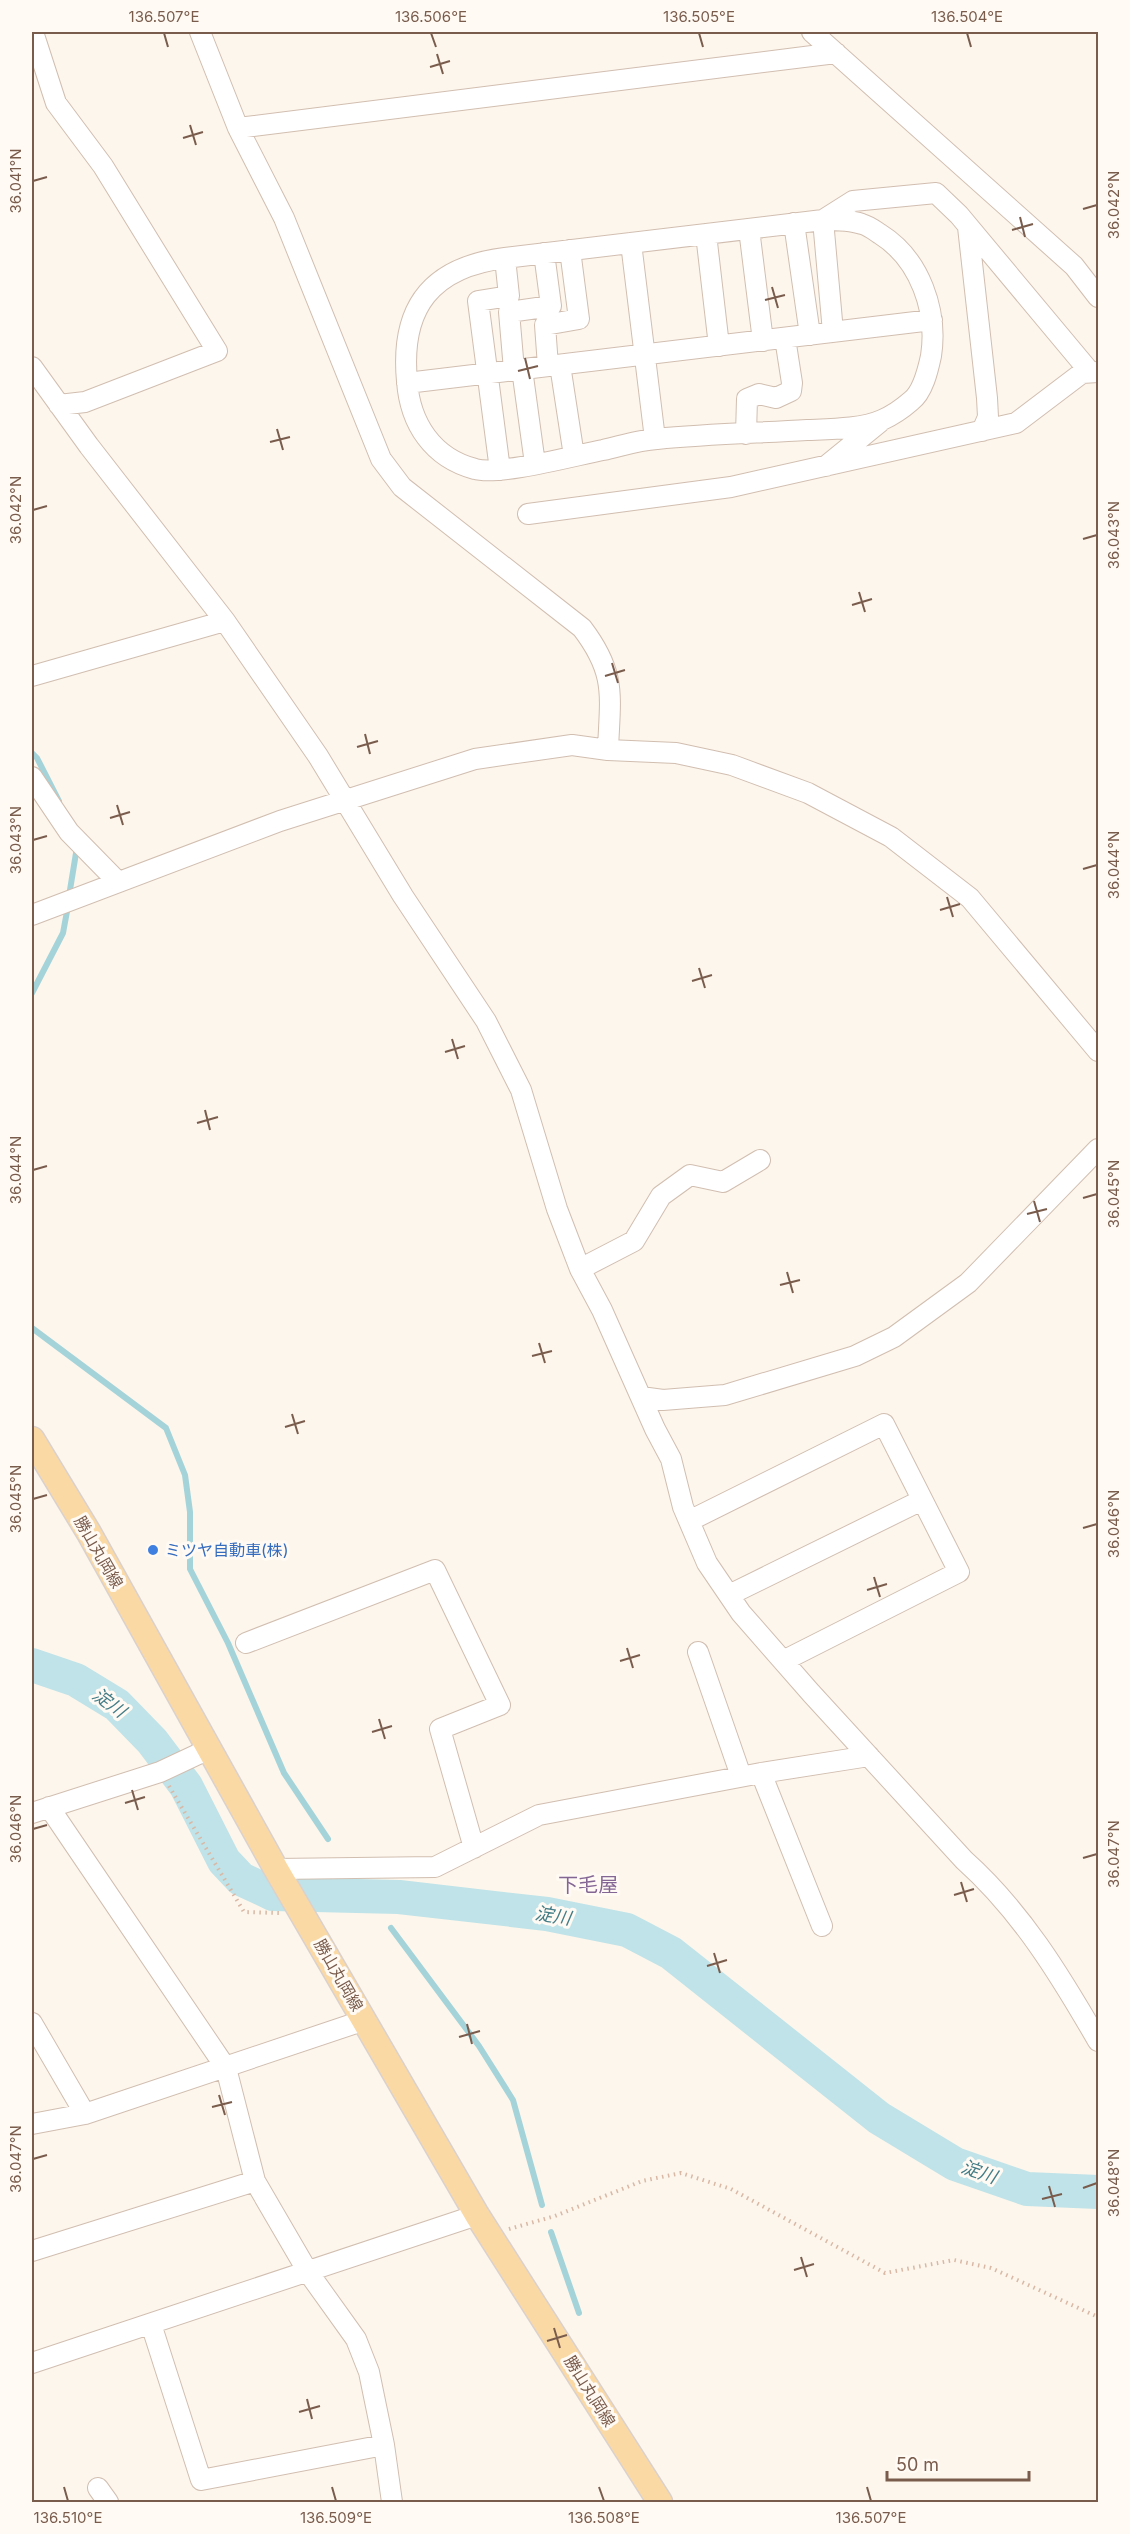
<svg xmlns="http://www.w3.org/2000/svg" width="1130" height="2534" font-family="Inter,'Noto Sans JP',sans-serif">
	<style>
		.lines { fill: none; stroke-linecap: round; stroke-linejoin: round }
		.stream { stroke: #a5d3da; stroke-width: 6 }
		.river { stroke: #bfe3e8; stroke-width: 34 }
		.minor-casing { stroke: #d1beb0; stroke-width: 22 }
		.major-casing { stroke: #dad1cd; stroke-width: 27 }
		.path { stroke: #d9b8a5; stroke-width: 4; stroke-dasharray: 1.5 4.5; stroke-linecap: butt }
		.minor { stroke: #fff; stroke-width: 20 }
		.major { stroke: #fbd9a5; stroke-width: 24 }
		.ticks { fill: none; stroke: #7a5c4d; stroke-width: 2 }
		.shop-dot { fill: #3f7fe0; stroke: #fffaf3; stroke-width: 2 }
		.labels { text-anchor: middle; stroke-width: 6; stroke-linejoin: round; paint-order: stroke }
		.shop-label { font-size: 16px; fill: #366cbe; stroke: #fffaf3; text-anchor: start }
		.street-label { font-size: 16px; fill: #7a5c4d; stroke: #fffaf3 }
		.water-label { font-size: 18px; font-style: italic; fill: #437c86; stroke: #fffaf3 }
		.quarter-label { font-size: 20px; fill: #846695; stroke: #fffaf3 }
		.neatline { fill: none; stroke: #7a5c4d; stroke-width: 2 }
		.ticks-label { font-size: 15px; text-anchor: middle; fill: #7a5c4d }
	</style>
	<rect width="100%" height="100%" fill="#fdf6ec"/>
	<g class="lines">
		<path class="stream" d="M 32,753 L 37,758 L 59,801
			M 69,896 L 77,847
			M 32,993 L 63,933 L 68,906
			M 32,1328 L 166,1428 L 185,1475 L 190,1512 L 190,1569 L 228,1643 L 284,1773 L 328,1839
			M 391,1928 L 479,2046 L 513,2100 L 542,2205
			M 551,2232 L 579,2313"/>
		<path class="river" d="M 32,1665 L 76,1680 L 117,1705 L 152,1741 L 186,1786 L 224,1861 L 241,1879 L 273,1894 L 399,1897 L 547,1914 L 627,1930 L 671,1953 L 879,2118 L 955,2164 L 1027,2189 L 1098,2192"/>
		<g class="minor-casing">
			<path id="minor" d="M 33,32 L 56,103 L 103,166 L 217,351 L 85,402 L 59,405
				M 200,32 L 238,128 L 284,218 L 381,459 L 402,487 L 582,628 C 617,674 610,696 608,750
				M 812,32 L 1074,266 L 1098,297
				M 238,128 L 836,53
				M 823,220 C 836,220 850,220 862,224 C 869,226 874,230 880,234 C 920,259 938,311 931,356 C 928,370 923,392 911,401 C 903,408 891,416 882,420 C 862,429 829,429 807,430 C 758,433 707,434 657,439 C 639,440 621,446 603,450 C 576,455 499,476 475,469 C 433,458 410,424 407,381 C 400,307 432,267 505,258 Z
				M 794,223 L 810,335
				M 968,227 L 987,398 L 988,417 L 982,431
				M 749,229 L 763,341
				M 706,234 L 719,346
				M 631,243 L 655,439
				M 833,332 L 823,220 L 853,201 L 936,193 L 959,215 L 1090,372
				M 560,365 L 574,456
				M 548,366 L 545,325 L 579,319 L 570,250
				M 32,367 L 89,446 L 225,621 L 318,756 L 403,896 L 486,1021 L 521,1090 L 557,1209 L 580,1269 L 602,1310 L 655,1429 L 671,1459 L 683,1507 L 707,1563 L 741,1613 L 811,1693 L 964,1860 C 1021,1911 1060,1975 1098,2041
				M 522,369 L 535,464
				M 514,370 L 509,312 L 551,306 L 544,253
				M 407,383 L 932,320
				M 746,434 L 747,399 L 759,394 L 776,398 L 791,391 L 792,383 L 785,338
				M 826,466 L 880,422
				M 500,470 L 478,301 L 509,296 L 505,258
				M 528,514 L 731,487 L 1016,423 L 1082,373 L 1098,372
				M 32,676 L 225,621
				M 32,777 L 69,832 L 118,882
				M 32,915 L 280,821 L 475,759 L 572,745 L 608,750 L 676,753 L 732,765 L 808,793 L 891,837 L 970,898 L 1098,1051
				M 580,1269 L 634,1241 L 661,1196 L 690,1175 L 723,1182 L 760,1160
				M 641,1397 L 663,1400 L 725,1395 L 855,1356 L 894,1337 L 968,1283 L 1098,1149
				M 689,1521 L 884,1424 L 959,1572 L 783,1661
				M 729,1595 L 922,1500
				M 246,1643 L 435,1570 L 500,1705 L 440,1729 L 474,1848
				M 698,1652 L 741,1776
				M 761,1773 L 822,1926
				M 49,1807 L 226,2068 L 255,2181 L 308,2272 L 356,2339 L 369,2372 L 384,2445 L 392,2502
				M 32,1813 L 160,1772 L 209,1749
				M 276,1869 L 435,1867 L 539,1815 L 761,1773 L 869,1756
				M 32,2023 L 85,2114
				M 32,2124 L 85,2114 L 365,2020
				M 32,2251 L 255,2181
				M 151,2324 L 201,2480 L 384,2445
				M 32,2363 L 477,2215
				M 98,2488 L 108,2502"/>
		</g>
		<g class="major-casing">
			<path id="major" d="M 32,1439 L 89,1533 L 276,1869 L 477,2215 L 660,2502"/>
		</g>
		<path class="path" d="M 169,1786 L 244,1912 L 279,1913
			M 509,2229 L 555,2216 L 642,2181 L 681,2173 L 731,2189 L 885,2273 L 954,2260 L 991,2268 L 1098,2317"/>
		<use href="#minor" class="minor"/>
		<use href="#major" class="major"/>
	</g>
	<path class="ticks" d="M 164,33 L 168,47M 431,33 L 436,47M 699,33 L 703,47M 967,33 L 971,47M 437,54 L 443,74M 430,67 L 450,61M 190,125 L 196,145M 183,138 L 203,132M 33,181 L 47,177M 1083,209 L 1097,205M 1020,217 L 1025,237M 1012,230 L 1033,224M 772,287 L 778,308M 765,300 L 785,295M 525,358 L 530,379M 518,371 L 538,366M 277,429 L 283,450M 270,442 L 290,437M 33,510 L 47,506M 1083,539 L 1097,535M 859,592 L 865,612M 852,605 L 872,599M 612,663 L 618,683M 605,676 L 625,670M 365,734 L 370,754M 357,747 L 378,741M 117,805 L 123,825M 110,818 L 130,812M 33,840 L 47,836M 1083,869 L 1097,865M 947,897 L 953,917M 940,910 L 960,904M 699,968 L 705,988M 692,981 L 712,975M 452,1039 L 458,1059M 445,1052 L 465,1046M 205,1110 L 210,1130M 197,1123 L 218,1117M 33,1170 L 47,1166M 1083,1198 L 1097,1194M 1034,1201 L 1040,1222M 1027,1214 L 1047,1209M 787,1272 L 793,1293M 780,1285 L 800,1280M 539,1343 L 545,1363M 532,1356 L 552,1351M 292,1414 L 298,1434M 285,1427 L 305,1421M 33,1499 L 47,1495M 1083,1528 L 1097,1524M 874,1577 L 880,1597M 867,1590 L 887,1584M 627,1648 L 633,1668M 620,1661 L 640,1655M 379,1719 L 385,1739M 372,1732 L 392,1726M 132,1790 L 138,1810M 125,1803 L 145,1797M 33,1829 L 47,1825M 1083,1858 L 1097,1854M 961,1882 L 967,1902M 954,1895 L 974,1889M 714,1953 L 720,1973M 707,1966 L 727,1960M 467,2024 L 472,2044M 459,2037 L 480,2031M 219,2095 L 225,2115M 212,2107 L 232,2102M 33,2159 L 47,2155M 1049,2186 L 1055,2207M 1083,2188 L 1097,2183M 1042,2199 L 1062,2194M 801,2257 L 807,2277M 794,2270 L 814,2264M 554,2328 L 560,2348M 547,2341 L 567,2335M 307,2399 L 312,2419M 299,2412 L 320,2406M 64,2487 L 68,2501M 332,2487 L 336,2501M 599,2487 L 604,2501M 867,2487 L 871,2501"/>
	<circle class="shop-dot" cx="153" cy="1550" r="6"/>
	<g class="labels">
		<g class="shop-label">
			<text x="165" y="1556">ミツヤ自動車(株)</text>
		</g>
		<g class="street-label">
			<text transform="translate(99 1552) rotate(60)" y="6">勝山丸岡線</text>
			<text transform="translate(339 1975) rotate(60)" y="6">勝山丸岡線</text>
			<text transform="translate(590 2391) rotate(58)" y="6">勝山丸岡線</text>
		</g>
		<g class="water-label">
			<text transform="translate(109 1703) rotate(36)" y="6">淀川</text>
			<text transform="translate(553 1916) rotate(9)" y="6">淀川</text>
			<text transform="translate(979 2172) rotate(19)" y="6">淀川</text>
		</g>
		<g class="quarter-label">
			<text x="588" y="1892">下毛屋</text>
		</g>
	</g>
	<rect width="1130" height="2534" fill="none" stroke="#fffaf3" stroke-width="66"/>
	<path d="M887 2471v9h142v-9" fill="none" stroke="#7a5c4d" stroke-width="3"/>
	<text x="896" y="2471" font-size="18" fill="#7a5c4d" stroke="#fffaf3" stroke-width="4.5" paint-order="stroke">50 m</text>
	<rect x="33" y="33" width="1064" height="2468" class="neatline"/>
	<g class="ticks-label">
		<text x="164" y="22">136.507°E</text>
		<text x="431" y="22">136.506°E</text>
		<text x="699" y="22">136.505°E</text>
		<text x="967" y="22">136.504°E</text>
		<text transform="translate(16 181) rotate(-90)" y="5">36.041°N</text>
		<text transform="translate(1114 205) rotate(-90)" y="5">36.042°N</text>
		<text transform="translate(16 510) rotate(-90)" y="5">36.042°N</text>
		<text transform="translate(1114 535) rotate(-90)" y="5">36.043°N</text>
		<text transform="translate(16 840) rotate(-90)" y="5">36.043°N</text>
		<text transform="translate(1114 865) rotate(-90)" y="5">36.044°N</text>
		<text transform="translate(16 1170) rotate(-90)" y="5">36.044°N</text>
		<text transform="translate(1114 1194) rotate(-90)" y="5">36.045°N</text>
		<text transform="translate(16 1499) rotate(-90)" y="5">36.045°N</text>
		<text transform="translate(1114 1524) rotate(-90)" y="5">36.046°N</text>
		<text transform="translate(16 1829) rotate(-90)" y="5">36.046°N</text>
		<text transform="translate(1114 1854) rotate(-90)" y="5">36.047°N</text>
		<text transform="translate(16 2159) rotate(-90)" y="5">36.047°N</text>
		<text transform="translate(1114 2183) rotate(-90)" y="5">36.048°N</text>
		<text x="68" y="2523">136.510°E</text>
		<text x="336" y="2523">136.509°E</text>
		<text x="604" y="2523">136.508°E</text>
		<text x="871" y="2523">136.507°E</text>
	</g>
</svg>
